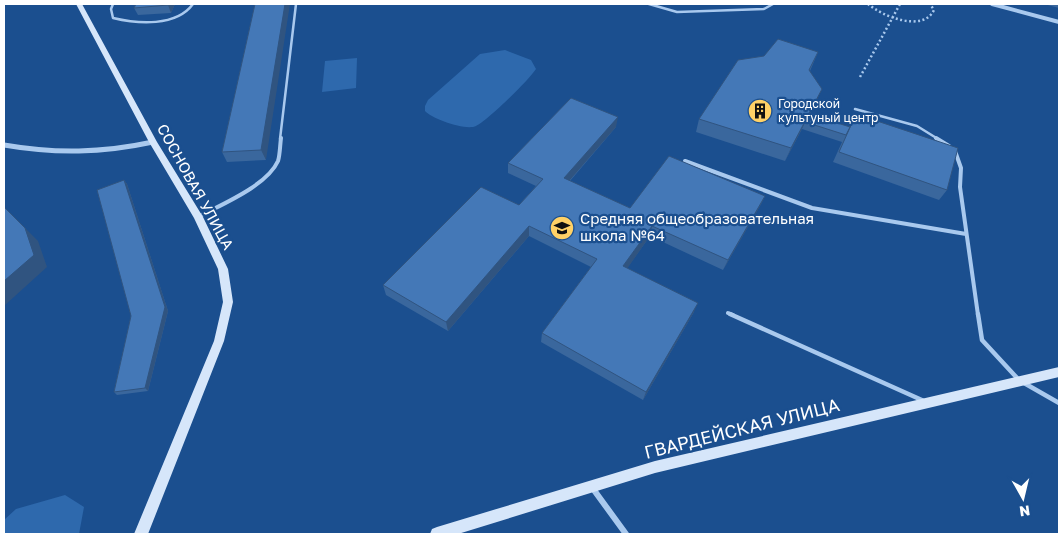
<svg xmlns="http://www.w3.org/2000/svg" width="1063" height="538" font-family="'Golos Text',sans-serif">
	<style>
		.green { fill: #2e69ad }
		.lines { fill: none; stroke-linecap: round; stroke-linejoin: round }
		.path { stroke: #a9c9ee; stroke-width: 2.5; stroke-dasharray: 2 2.5; stroke-linecap: butt }
		.lane-far2 { stroke: #a9c9ee; stroke-width: 2.5 }
		.lane-far1 { stroke: #a9c9ee; stroke-width: 4 }
		.lane { stroke: #a9c9ee; stroke-width: 4.5 }
		.street-far2 { stroke: #a9c9ee; stroke-width: 4 }
		.street-far1 { stroke: #a9c9ee; stroke-width: 5 }
		.street { stroke: #a9c9ee; stroke-width: 6 }
		.secondary { fill: #d6e6fa; fill-rule: evenodd }
		.wall { fill: #3a679d }
		.shaded-wall { fill: #305480 }
		.building { fill: #4478b7; stroke: #305480 }
		.labels { text-anchor: middle; stroke-width: 4.5; stroke-linejoin: round; paint-order: stroke }
		.far-poi-label { font-size: 12px; fill: #fff; stroke: #1b4f8f; text-anchor: start }
		.street-label { font-size: 15px; fill: #fff; stroke: #1b4f8f }
		.poi-label { font-size: 15px; fill: #fff; stroke: #1b4f8f; text-anchor: start }
		.near-street-label { font-size: 18px; fill: #fff; stroke: #1b4f8f }
	</style>
	<rect width="100%" height="100%" fill="#1b4f8f"/>
	<path class="green" d="M 505,50 L 531,60 L 536,69 C 529,80 487,121 476,126 C 466,131 432,119 425,111 L 425,106 L 428,100 L 480,54 Z
		M 357,58 L 356,88 L 322,92 L 325,61 Z
		M 65,495 L 84,507 L 79,534 L 4,534 L 4,520 L 16,509 Z"/>
	<g class="lines">
		<path class="path" d="M 868,4 C 882,16 923,33 934,10 L 930,4
			M 860,77 L 900,4"/>
		<path class="lane-far2" d="M 113,4 L 111,9 L 113,18 C 138,24 176,27 193,4
			M 649,4 L 677,12 L 764,9 L 773,4
			M 855,109 L 917,126 L 938,139
			M 280,139 L 296,4"/>
		<path class="lane-far1" d="M 936,138 L 949,146
			M 955,151 L 961,168 L 960,187 L 978,315
			M 685,161 L 812,208 L 966,234
			M 198,217 C 220,205 267,186 278,161 C 280,155 280,145 281,138
			M 728,313 L 733,315"/>
		<path class="lane" d="M 730,314 L 924,401
			M 978,314 L 982,340 L 1018,379
			M 1024,383 L 1059,403"/>
		<path class="street-far2" d="M 992,4 L 1059,22"/>
		<path class="street-far1" d="M 4,145 C 56,154 102,153 153,142"/>
		<path class="street" d="M 591,486 L 626,534"/>
		<path class="secondary" d="M 76,4 L 82,4 L 157,142 L 203,217 L 228,269 L 233,302 L 224,341 L 148,534 L 134,534 L 214,341 L 223,302 L 218,269 L 194,218 L 149,142 Z
			M 1059,367 L 1059,377 L 655,473 L 458,534 L 430,534 L 432,529 L 437,527 L 655,461 Z"/>
	</g>
	<path class="wall" d="M 136,4 L 175,4 L 171,13 L 138,15 L 134,8 Z
		M 255,4 L 266,160 L 227,162 L 222,152 Z
		M 1044,4 L 1059,4 L 1059,8 Z
		M 818,52 L 810,71 L 816,102 L 810,114 L 849,127 L 856,114 L 947,190 L 939,200 L 833,162 L 842,142 L 802,129 L 785,161 L 696,132 L 699,119 L 764,56 Z
		M 616,127 L 570,181 L 630,208 L 765,196 L 760,206 L 723,270 L 650,236 L 627,268 L 694,312 L 643,400 L 541,342 L 542,333 L 591,267 L 529,236 L 448,331 L 386,295 L 383,285 L 519,205 L 536,186 L 508,173 L 508,163 Z
		M 124,180 L 127,184 L 168,311 L 148,391 L 117,395 L 114,392 L 131,316 Z"/>
	<path class="shaded-wall" d="M 168,4 L 175,4 L 171,13 L 168,5 Z
		M 285,4 L 290,4 L 266,160 L 261,150 Z
		M 822,89 L 816,102 L 785,161 L 791,148 Z
		M 618,117 L 616,127 L 563,188 L 564,178 Z
		M 124,180 L 127,184 L 168,311 L 148,391 L 145,388 Z
		M 765,196 L 760,206 L 723,270 L 728,260 Z
		M 4,207 L 38,241 L 47,267 L 4,306 Z
		M 529,226 L 529,236 L 448,331 L 446,322 Z
		M 652,226 L 650,236 L 622,276 L 623,266 Z
		M 698,303 L 694,312 L 643,400 L 646,392 Z"/>
	<path class="building" d="M 136,4 L 168,4 L 168,5 L 134,8 Z
		M 255,4 L 285,4 L 261,150 L 222,152 Z
		M 778,39 L 818,52 L 809,70 L 822,89 L 791,148 L 699,119 L 738,60 L 764,56 Z
		M 571,98 L 618,117 L 564,178 L 630,208 L 669,156 L 765,196 L 728,260 L 652,226 L 623,266 L 698,303 L 646,392 L 542,333 L 597,259 L 529,226 L 446,322 L 383,285 L 481,187 L 519,205 L 543,179 L 508,163 Z
		M 809,114 L 850,127 L 846,135 L 805,122 Z
		M 856,114 L 958,148 L 947,190 L 839,152 Z
		M 124,180 L 165,307 L 145,388 L 114,392 L 131,316 L 97,190 Z
		M 4,207 L 25,228 L 34,255 L 4,281 Z"/>
	<defs>
		<g id="building-disc" transform="scale(1.25)"><circle r="9.5" fill="#ffd166" stroke="#1b4f8f"/><path d="M-4-6H4V6H1V3H-1V6H-4ZM-2.5-4.3h1.7v1.8h-1.7ZM.8-4.3h1.7v1.8H.8ZM-2.5-1h1.7V.8h-1.7ZM.8-1h1.7V.8H.8Z" fill="#111"/></g>
		<g id="school-disc" transform="scale(1.25)"><circle r="9.5" fill="#ffd166" stroke="#1b4f8f"/><path d="M0-5L7-2L0 1L-7-2ZM-4 1L0 2.5L4 1V4Q0 6-4 4Z" fill="#111"/></g>
	</defs>
	<g fill-rule="evenodd">
		<use href="#building-disc" x="760" y="111"/>
		<use href="#school-disc" x="562" y="228"/>
	</g>
	<g class="labels">
		<g class="far-poi-label">
			<text x="778" y="108">Городской<tspan x="778" dy="14">культуный центр</tspan></text>
		</g>
		<g class="street-label">
			<text transform="translate(195 187) rotate(61)" y="5">СОСНОВАЯ УЛИЦА</text>
		</g>
		<g class="poi-label">
			<text x="580" y="224">Средняя общеобразовательная<tspan x="580" dy="17">школа №64</tspan></text>
		</g>
		<g class="near-street-label">
			<text transform="translate(742 429) rotate(-14)" y="6">ГВАРДЕЙСКАЯ УЛИЦА</text>
		</g>
	</g>
	<rect width="1063" height="538" fill="none" stroke="#ffffff" stroke-width="10"/>
	<g transform="translate(1023 498) rotate(172)" stroke="#1b4f8f" stroke-width="4" paint-order="stroke">
	<path d="M0-4L9 19L0 12L-9 19Z" fill="#ffffff"/>
	<text y="-8" font-size="14" font-weight="bold" text-anchor="middle" fill="#ffffff">N</text>
	</g>
</svg>
